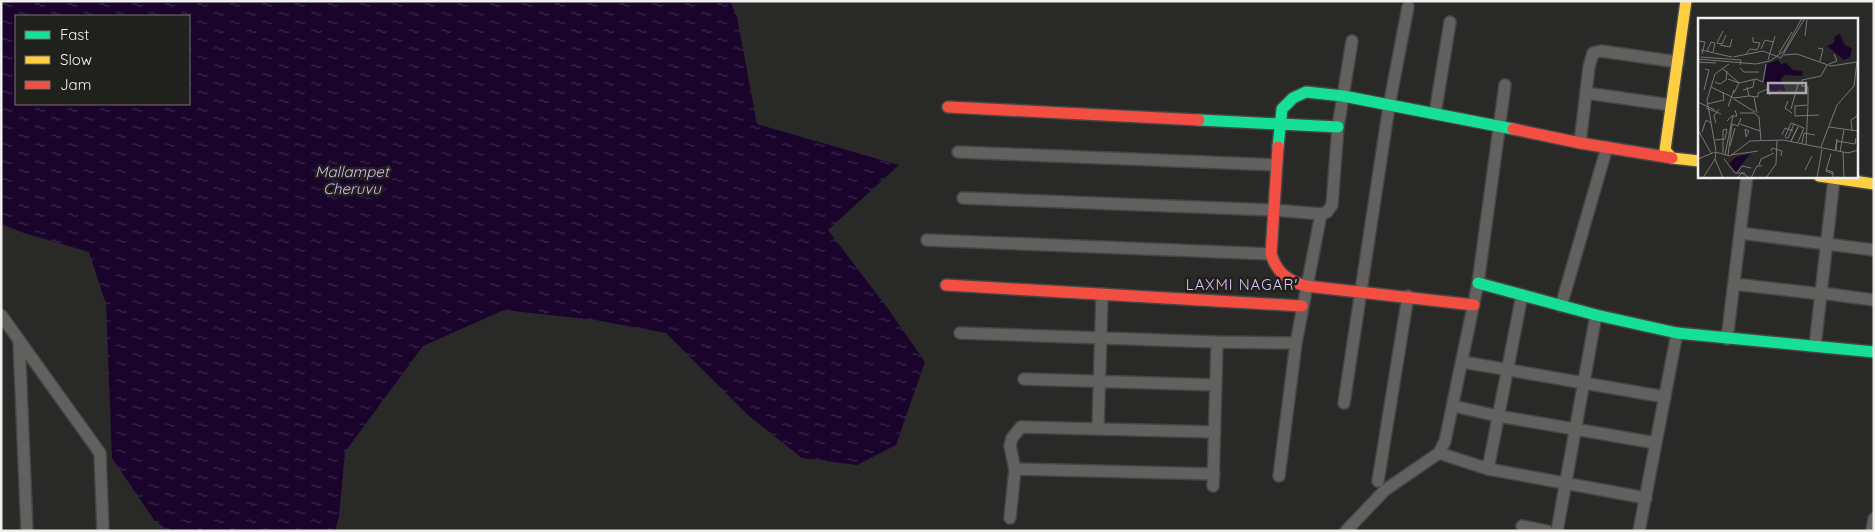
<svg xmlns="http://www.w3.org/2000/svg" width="1875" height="532" font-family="Quicksand,sans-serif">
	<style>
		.water { fill: url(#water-ripples); fill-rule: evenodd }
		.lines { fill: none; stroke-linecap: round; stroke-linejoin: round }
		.street-casing { stroke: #464645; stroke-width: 14 }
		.fast-casing { stroke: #464645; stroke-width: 14 }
		.slow-casing { stroke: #464645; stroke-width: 14 }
		.jam-casing { stroke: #464645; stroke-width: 14 }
		.street { stroke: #626160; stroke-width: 11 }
		.fast { stroke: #16e098; stroke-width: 11 }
		.slow { stroke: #ffcf43; stroke-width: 11 }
		.jam { stroke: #f24e42; stroke-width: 11 }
		.labels { text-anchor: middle; stroke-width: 5; stroke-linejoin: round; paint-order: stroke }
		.water-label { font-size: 15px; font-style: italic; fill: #d7b8f9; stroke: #20201d }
		.neighbourhood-label { font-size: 15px; letter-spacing: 1px; fill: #dbc2f9; stroke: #20201d }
		.inset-road { fill: none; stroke: #797877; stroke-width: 1 }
		.view { fill: #aaaaa8; fill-opacity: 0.15; stroke: #aaaaa8; stroke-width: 2.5 }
		.inset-edge { fill: none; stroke: #f0efed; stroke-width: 2.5 }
	</style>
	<defs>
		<pattern id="water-ripples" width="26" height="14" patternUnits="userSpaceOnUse" patternTransform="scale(1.25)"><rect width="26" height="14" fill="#1a042c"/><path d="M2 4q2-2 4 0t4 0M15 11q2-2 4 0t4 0" fill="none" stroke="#3c294b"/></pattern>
	</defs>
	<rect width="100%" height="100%" fill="#292928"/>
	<path class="water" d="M 1,1 L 730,1 L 737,17 L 757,124 L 899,165 L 828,230 L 889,310 L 925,362 L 896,445 L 857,465 L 802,458 L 750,417 L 666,333 L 595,320 L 504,310 L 423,346 L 345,452 L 339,516 L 335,531 L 169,531 L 154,520 L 112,458 L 106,304 L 89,252 L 24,233 L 1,224 ZM 16,16 L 189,16 L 189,104 L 16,104 Z"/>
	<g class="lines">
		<g class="street-casing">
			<path id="street" d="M 1586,93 L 1671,105
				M 1435,114 L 1450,22
				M 1580,143 L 1589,67 L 1593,53 L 1601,51 L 1678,62
				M 958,152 L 1276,165
				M 963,198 L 1274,210 L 1321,214 L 1327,212 L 1332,205 L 1338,127 L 1352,41
				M 1740,233 L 1874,250
				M 927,240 L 1271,254
				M 1734,284 L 1821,294
				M 1821,293 L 1874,300
				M 1561,306 L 1607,147
				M 1,315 L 100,453 L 103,531
				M 960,333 L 1217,342 L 1296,343 L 1321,214
				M 1727,339 L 1747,176
				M 19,340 L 27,531
				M 1815,346 L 1834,179
				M 1463,362 L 1665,397
				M 1024,379 L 1216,385
				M 1344,403 L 1389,106 L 1408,7
				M 1453,406 L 1498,416 L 1656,443
				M 1098,429 L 1102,294
				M 1439,453 L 1488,469 L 1646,498
				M 1015,469 L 1214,474
				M 1488,469 L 1522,295
				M 1279,476 L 1296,343
				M 1378,481 L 1408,296
				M 1213,486 L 1217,342
				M 1010,518 L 1015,469 L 1010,446 L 1012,438 L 1021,427 L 1215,432
				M 1522,526 L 1547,531
				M 1346,531 L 1385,490 L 1439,453 L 1445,441 L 1478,283 L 1505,85
				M 1557,531 L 1596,315
				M 1639,531 L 1677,333
				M 1872,531 L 1874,519"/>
		</g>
		<g class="fast-casing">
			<path id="fast" d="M 1199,120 L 1338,127
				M 1278,147 L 1282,109 L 1293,98 L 1306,92 L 1343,96 L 1513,129
				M 1478,283 L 1596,315 L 1677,333 L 1874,352"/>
		</g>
		<g class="slow-casing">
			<path id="slow" d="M 1686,1 L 1665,150 L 1672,158 L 1699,161
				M 1819,176 L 1874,184"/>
		</g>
		<g class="jam-casing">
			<path id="jam" d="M 948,107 L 1199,120
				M 1513,129 L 1580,143 L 1672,158
				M 1278,147 L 1271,254 C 1277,273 1288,281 1306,286 L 1474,305
				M 946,285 L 1302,306"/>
		</g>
		<use href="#street" class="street"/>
		<use href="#fast" class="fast"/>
		<use href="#slow" class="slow"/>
		<use href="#jam" class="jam"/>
	</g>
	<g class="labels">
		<g class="water-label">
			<text x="352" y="177">Mallampet<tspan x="352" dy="17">Cheruvu</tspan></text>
		</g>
		<g class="neighbourhood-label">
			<text x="1242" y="290">LAXMI NAGAR'</text>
		</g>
	</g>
	<g transform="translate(1698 18)">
		<rect width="160" height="160" fill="#292928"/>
		<path d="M 142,16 L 146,26 L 154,31 L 152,39 L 146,42 L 129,28 L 136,25 L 137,18 ZM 80,42 L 83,46 L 88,45 L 95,52 L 105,53 L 104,58 L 87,57 L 83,61 L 88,74 L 80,71 L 76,77 L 66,64 L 69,46 ZM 52,136 L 38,154 L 31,146 L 38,139 Z" fill="#1a042c"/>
		<path class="inset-road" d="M 25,13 L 19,25 L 24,26 L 28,17M 107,18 L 109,2M 1,23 L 7,24 L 4,36M 22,27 L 32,29 L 34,21M 120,30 L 125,31 L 122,43M 63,31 L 67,22 L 75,24M 3,32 L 34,39M 9,33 L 13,24 L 17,25 L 15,34M 81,35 L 94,14M 48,36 L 52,31 L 59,32 L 62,25 L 55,24 L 55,19M 86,37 L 99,36 L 133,48 L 159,44 L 160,41M 3,39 L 43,42 L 42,47M 35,39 L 65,33 L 83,40 L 107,0M 0,41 L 58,46 L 72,43 L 86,33 L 104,0M 70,42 L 77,18M 0,44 L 18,45M 131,46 L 139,43 L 136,36M 42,50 L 46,54 L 61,54M 25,51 L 41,65 L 36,75M 30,61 L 41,65 L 58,61 L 65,64 L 68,46M 17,64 L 22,66 L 28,62 L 29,53M 13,69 L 36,80 L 51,78 L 49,69M 6,72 L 11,52 L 7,51M 45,72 L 55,69 L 56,62M 51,78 L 60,79 L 60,75 L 70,71 L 72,77M 56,79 L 59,95M 36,81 L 57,94M 90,83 L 87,90 L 94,95M 0,84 L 17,92M 9,86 L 26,82 L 25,74M 110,87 L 110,69 L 104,68 L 104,62 L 123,58 L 129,47M 110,87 L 97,88 L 97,98 L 121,97M 30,89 L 36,72M 8,90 L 23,96M 93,91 L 100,66M 42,95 L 56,95 L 61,99 L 63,122M 29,103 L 34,98 L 39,98 L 37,92M 18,105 L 16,98 L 21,91M 42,106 L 62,113M 131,109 L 160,113M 0,112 L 13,135M 154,113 L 153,102 L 159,98M 4,114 L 8,102 L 13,105M 84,117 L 87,110 L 95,113M 48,119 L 47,111 L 51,113 L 48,119M 87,119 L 93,105 L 101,108 L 106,110 L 100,124M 87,120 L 90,120 L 96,106M 17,122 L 27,121 L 29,111M 93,123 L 100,109 L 93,123M 139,123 L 157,126 L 158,120M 104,125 L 106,115 L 117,117M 108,126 L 110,88M 32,128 L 37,110M 123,129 L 139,87 L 156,68 L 159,44M 18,133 L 9,82 L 17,56 L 31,46M 73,133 L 74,130 L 84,133 L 83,138M 137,133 L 139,121 L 138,132M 18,134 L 17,141 L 25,160M 142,134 L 146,112M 145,134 L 146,160M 25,135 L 25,112 L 29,111M 27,136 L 35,98M 133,136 L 128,153 L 135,156M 30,137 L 34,106 L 40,108 L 43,100M 33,137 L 60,133M 0,141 L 17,134 L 32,138 L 52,123 L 85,122 L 150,135 L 160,132M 26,141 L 37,155 L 47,155M 61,147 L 63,141 L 76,135M 107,152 L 114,138M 128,152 L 135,154 L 135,160 L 140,159M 39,155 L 44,148 L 53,150M 5,160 L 17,141M 39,160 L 44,155 L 52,160M 53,160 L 59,148 L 64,148M 68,160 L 78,146 L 79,122M 119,160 L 124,131"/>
		<path class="view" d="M 70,65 L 108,65 L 108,75 L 70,75 Z"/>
		<rect width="160" height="160" class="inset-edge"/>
	</g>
	<rect width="1875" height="532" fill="none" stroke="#f0efed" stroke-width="5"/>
	<rect x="15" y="15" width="175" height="90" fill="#20201d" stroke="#737370"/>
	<rect x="25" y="31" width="25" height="8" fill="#16e098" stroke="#737370"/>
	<text x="60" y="40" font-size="15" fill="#f0efed">Fast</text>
	<rect x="25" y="56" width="25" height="8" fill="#ffcf43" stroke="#737370"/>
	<text x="60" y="65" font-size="15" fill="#f0efed">Slow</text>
	<rect x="25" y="81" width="25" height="8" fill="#f24e42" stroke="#737370"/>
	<text x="60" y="90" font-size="15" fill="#f0efed">Jam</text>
</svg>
